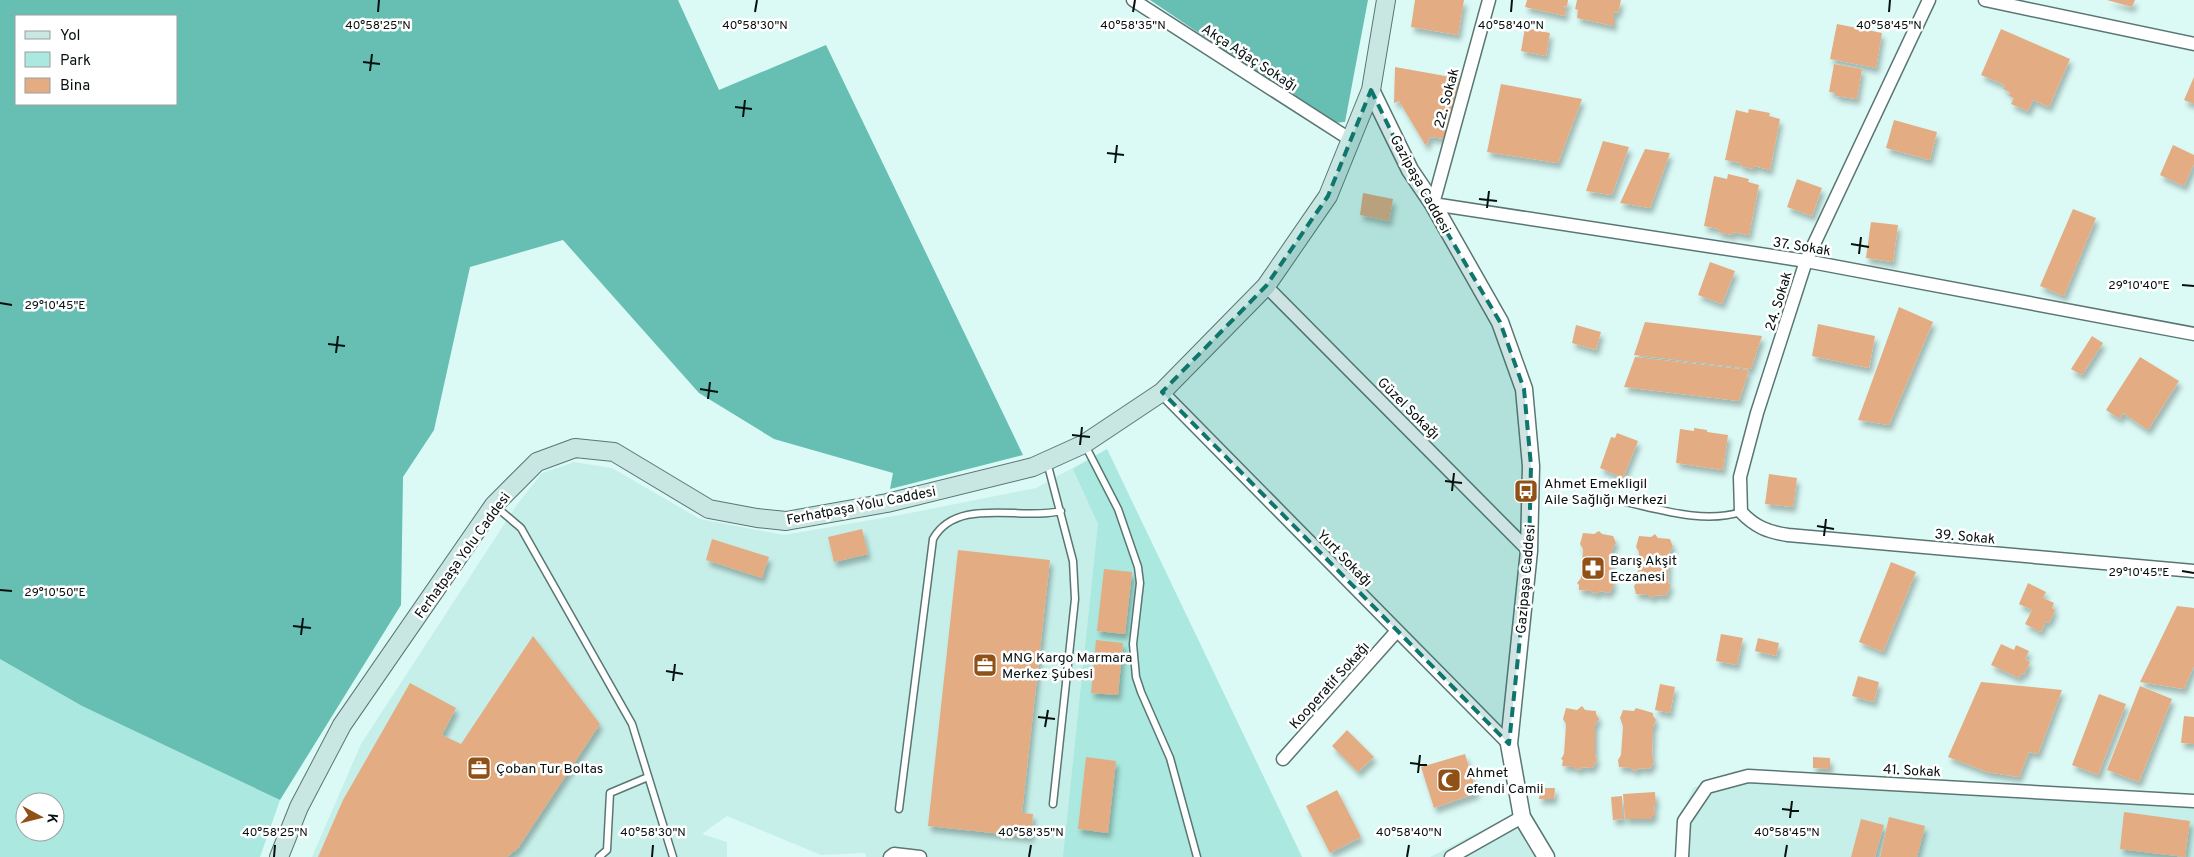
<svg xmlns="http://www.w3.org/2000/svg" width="2194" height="857" font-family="Overpass,sans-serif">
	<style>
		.built { fill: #c7efe9 }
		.green { fill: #abe8df; fill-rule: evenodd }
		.forest { fill: #67beb3; fill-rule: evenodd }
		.building { fill: #e4ac82; filter: url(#shadow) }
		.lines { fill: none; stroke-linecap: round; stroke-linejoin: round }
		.service-casing { stroke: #5b7672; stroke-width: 9 }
		.minor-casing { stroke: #5b7672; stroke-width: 15 }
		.tertiary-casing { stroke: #5b7672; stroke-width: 19 }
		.secondary-casing { stroke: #5b7672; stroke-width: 20 }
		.service { stroke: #fff; stroke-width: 6 }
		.minor { stroke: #fff; stroke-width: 12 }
		.tertiary { stroke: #fff; stroke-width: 16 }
		.secondary { stroke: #c8e6e2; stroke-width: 18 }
		.marked { fill: #0f766e; fill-opacity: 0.2; stroke: #0f766e; stroke-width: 4; stroke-dasharray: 10 6; stroke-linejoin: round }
		.ticks { fill: none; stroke: #06110f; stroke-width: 2 }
		.labels { text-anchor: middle; stroke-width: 5; stroke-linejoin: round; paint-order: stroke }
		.street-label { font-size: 14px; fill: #06110f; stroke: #fff }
		.poi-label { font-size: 14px; fill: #06110f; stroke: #fff; text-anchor: start }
		.ticks-label { font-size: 12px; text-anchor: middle; fill: #06110f; stroke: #fff; stroke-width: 5; stroke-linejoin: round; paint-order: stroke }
	</style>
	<defs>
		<filter id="shadow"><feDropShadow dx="3" dy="5.5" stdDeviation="2.5" flood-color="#0004"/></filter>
	</defs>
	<rect width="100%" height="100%" fill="#dbfaf5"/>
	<path class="built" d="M 1107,449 L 1302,857 L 866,857 L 865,853 L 821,855 L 727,816 L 702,834 L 727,842 L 727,857 L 312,857 L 361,744 L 516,506 L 542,473 L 574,462 L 612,468 L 700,519 L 784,535 L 905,514 L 1036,488 Z
		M 1735,771 L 2194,798 L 2194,857 L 1676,857 L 1678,823 L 1693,788 Z
		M 1523,809 L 1549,857 L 1430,857 Z"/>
	<path class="green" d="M 1107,449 L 1302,857 L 1063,857 L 1098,524 L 1073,469 Z
		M 0,659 L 82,706 L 280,800 L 260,857 L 0,857 ZM 25,802 L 55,802 L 55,832 L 25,832 Z"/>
	<path class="forest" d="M 0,0 L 678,0 L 719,90 L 826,45 L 1023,455 L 890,489 L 893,473 L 774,439 L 699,393 L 563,240 L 470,267 L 434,430 L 403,477 L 401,605 L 280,800 L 82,706 L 0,659 ZM 16,16 L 176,16 L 176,104 L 16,104 Z
		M 1150,0 L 1368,0 L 1345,122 L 1332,123 Z"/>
	<path class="building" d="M 1415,0 L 1464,0 L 1458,35 L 1411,27 Z
		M 1527,0 L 1568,0 L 1567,7 L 1564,6 L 1564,9 L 1566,9 L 1565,16 L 1525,7 Z
		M 1577,0 L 1621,0 L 1618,13 L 1614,12 L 1614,26 L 1577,18 L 1578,10 L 1575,9 Z
		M 2107,0 L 2135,0 L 2132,7 Z
		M 1837,24 L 1882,33 L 1876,68 L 1830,59 Z
		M 1525,28 L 1550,33 L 1546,56 L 1521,51 Z
		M 2001,29 L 2070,59 L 2049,107 L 2033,100 L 2028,111 L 2011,104 L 2014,98 L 2009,96 L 2010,92 L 2003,89 L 2005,85 L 1981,75 Z
		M 1834,64 L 1862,69 L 1857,99 L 1836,96 L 1836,93 L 1829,92 Z
		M 1395,67 L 1462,79 L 1447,139 L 1430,137 L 1426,146 L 1399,101 L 1394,103 Z
		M 2194,77 L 2194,104 L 2184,100 Z
		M 1501,84 L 1582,99 L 1558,163 L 1487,152 Z
		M 1749,109 L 1770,113 L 1769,116 L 1780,119 L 1770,170 L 1754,166 L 1754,169 L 1740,166 L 1741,163 L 1725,160 L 1736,110 L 1748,113 Z
		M 1894,120 L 1937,132 L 1930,160 L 1886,148 Z
		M 1603,141 L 1629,147 L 1612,195 L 1586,191 Z
		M 2173,145 L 2194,155 L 2194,164 L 2184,186 L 2160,175 Z
		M 1645,149 L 1670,153 L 1650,208 L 1620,203 Z
		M 1728,174 L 1749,179 L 1748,182 L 1759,185 L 1749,235 L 1733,232 L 1733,235 L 1718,232 L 1719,229 L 1704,226 L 1714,176 L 1727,179 Z
		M 1797,179 L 1822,188 L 1812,216 L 1787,207 Z
		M 1363,193 L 1393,199 L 1389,221 L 1360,215 Z
		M 2073,209 L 2096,218 L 2064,296 L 2040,286 Z
		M 1871,222 L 1898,225 L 1893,262 L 1866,258 Z
		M 1710,262 L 1735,271 L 1722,304 L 1698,295 Z
		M 1899,307 L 1933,322 L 1889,425 L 1858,420 Z
		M 1645,322 L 1762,336 L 1751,369 L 1634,355 Z
		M 1818,324 L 1875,336 L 1869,368 L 1812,356 Z
		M 1576,325 L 1601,332 L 1596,350 L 1572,343 Z
		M 2092,336 L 2103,343 L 2082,375 L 2071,369 Z
		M 1635,357 L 1749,370 L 1739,401 L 1624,387 Z
		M 2140,357 L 2179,381 L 2148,430 L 2123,413 L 2120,419 L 2106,410 Z
		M 1694,428 L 1707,430 L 1707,432 L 1728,435 L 1723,470 L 1676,463 L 1680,429 L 1694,431 Z
		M 1617,433 L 1638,441 L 1623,478 L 1600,468 L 1611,437 L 1615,438 Z
		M 1769,474 L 1797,478 L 1793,507 L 1765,504 Z
		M 862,529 L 868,554 L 834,562 L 828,537 Z
		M 1599,531 L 1602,534 L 1613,536 L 1616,543 L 1612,549 L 1612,579 L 1614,585 L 1609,593 L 1600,591 L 1595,594 L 1591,591 L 1579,590 L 1579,585 L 1577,583 L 1581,578 L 1583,549 L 1580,544 L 1583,533 L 1594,534 Z
		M 1655,534 L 1658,538 L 1670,539 L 1673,547 L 1669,553 L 1668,583 L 1671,585 L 1666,596 L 1656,595 L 1651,598 L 1648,595 L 1636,594 L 1634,586 L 1637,582 L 1639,552 L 1636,547 L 1639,536 L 1651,537 Z
		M 712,539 L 769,557 L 762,578 L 706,560 Z
		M 958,550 L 1050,560 L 1022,813 L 1033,814 L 1031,837 L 928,826 Z
		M 1891,562 L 1916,572 L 1883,652 L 1859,642 Z
		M 1104,569 L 1132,572 L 1125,634 L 1097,631 Z
		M 2028,583 L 2046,592 L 2043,598 L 2054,603 L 2052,608 L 2055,610 L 2049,623 L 2046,621 L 2041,632 L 2025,624 L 2032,610 L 2019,604 Z
		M 2177,606 L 2194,608 L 2194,666 L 2184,689 L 2140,682 Z
		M 1721,634 L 1743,638 L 1737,665 L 1716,661 Z
		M 533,636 L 600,724 L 518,848 L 507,857 L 318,857 L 343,800 L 410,683 L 456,708 L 442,735 L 461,744 Z
		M 1758,638 L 1779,643 L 1776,656 L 1755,651 Z
		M 1096,640 L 1123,643 L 1118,695 L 1091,693 Z
		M 2001,644 L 2014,650 L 2016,645 L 2029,651 L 2025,659 L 2030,662 L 2024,675 L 2021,673 L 2019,678 L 1991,665 Z
		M 1858,676 L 1879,682 L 1874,702 L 1852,696 Z
		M 1981,682 L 2062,690 L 2038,754 L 2029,752 L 2019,777 L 1987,772 L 1948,757 Z
		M 1660,684 L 1675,687 L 1670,713 L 1655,710 Z
		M 2140,686 L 2172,699 L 2139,782 L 2107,770 Z
		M 2099,694 L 2126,704 L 2098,775 L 2072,765 Z
		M 1582,706 L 1585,710 L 1596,711 L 1596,714 L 1599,719 L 1595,725 L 1595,755 L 1597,760 L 1592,768 L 1583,767 L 1578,770 L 1574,767 L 1562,766 L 1563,760 L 1561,759 L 1564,754 L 1566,724 L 1563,719 L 1566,708 L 1577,710 Z
		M 1636,708 L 1653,713 L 1653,716 L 1656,720 L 1653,727 L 1652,756 L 1654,762 L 1649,769 L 1640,768 L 1635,771 L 1631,768 L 1619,767 L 1618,760 L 1621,755 L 1623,726 L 1620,718 L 1623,710 L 1634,711 Z
		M 2184,716 L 2194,717 L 2194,744 L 2181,743 Z
		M 1347,730 L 1374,757 L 1358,772 L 1332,746 Z
		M 1465,754 L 1477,793 L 1434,808 L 1421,767 Z
		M 1086,757 L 1116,761 L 1108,833 L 1078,829 Z
		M 1813,757 L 1830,758 L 1830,769 L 1813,768 Z
		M 1540,788 L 1555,788 L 1554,799 L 1539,799 Z
		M 1337,790 L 1361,837 L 1330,853 L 1306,806 Z
		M 1655,792 L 1656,805 L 1654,805 L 1655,816 L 1652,816 L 1652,819 L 1625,819 L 1623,794 Z
		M 1622,796 L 1623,819 L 1613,820 L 1611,797 Z
		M 2124,812 L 2190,821 L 2185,857 L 2120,849 Z
		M 1889,817 L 1925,826 L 1917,857 L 1880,857 Z
		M 1861,819 L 1884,825 L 1875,857 L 1851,857 Z"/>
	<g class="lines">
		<g class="service-casing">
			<path id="service" d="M 1085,445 L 1118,509 L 1138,567 L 1140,583 L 1133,644 L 1136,677 L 1141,692 L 1170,758 L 1197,857
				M 1047,462 L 1073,561 L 1075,599 L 1053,804
				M 1621,501 C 1659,509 1703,524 1741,512
				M 495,506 L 521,528 L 632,724 L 673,857
				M 899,809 L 933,539 C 957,496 1021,521 1061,511
				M 599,857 L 607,850 L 610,793 L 648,777"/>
		</g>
		<g class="minor-casing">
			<path id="minor" d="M 1133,0 L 1351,140
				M 1489,0 L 1433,204 L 1806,261 L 2194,334
				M 1929,0 L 1806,261 L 1757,413 L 1740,477 L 1741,512 C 1755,527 1768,532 1788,535 L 2194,571
				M 1985,0 L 2194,44
				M 1266,286 L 1529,551
				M 1162,392 L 1509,744
				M 1283,759 L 1396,632
				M 890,857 L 894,854 L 920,857
				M 1451,857 L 1522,817
				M 1682,857 L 1684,821 L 1707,787 L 1748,776 L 2194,801"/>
		</g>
		<g class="tertiary-casing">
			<path id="tertiary" d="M 1371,90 L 1410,170 L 1433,204 L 1500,322 L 1524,389 L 1531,466 L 1529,551 L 1509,744 L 1522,817 L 1546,857"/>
		</g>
		<g class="secondary-casing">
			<path id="secondary" d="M 279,857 L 299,807 L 342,725 L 494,505 L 537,462 L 575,448 L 614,452 L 709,509 L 757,518 L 786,521 L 887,503 L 1033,467 L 1084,444 L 1162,392 L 1266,286 L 1328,196 L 1371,90 L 1386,0"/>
		</g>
		<use href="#service" class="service"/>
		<use href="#minor" class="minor"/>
		<use href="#tertiary" class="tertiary"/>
		<use href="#secondary" class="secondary"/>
	</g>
	<path class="marked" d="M 1371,90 L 1410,170 L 1500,322 L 1524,389 L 1531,466 L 1529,551 L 1509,744 L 1162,392 L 1266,286 L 1328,196 Z"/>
	<path class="ticks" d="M 378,12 L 379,0M 755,12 L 757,0M 1133,12 L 1135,0M 1511,12 L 1512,0M 1889,12 L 1890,0M 363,62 L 380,64M 370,71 L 372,54M 735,107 L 752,109M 743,117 L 745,100M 1107,153 L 1124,155M 1115,163 L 1117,145M 1479,199 L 1497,201M 1487,208 L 1489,191M 1851,244 L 1869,247M 1859,254 L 1861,237M 2182,285 L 2194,286M 0,303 L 12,305M 328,344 L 345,346M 336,353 L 338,336M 700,389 L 718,392M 708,399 L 710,382M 1072,435 L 1090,437M 1080,445 L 1082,427M 1445,481 L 1462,483M 1452,491 L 1454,473M 1817,526 L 1834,529M 1824,536 L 1826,519M 2182,571 L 2194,573M 0,590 L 12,591M 293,626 L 311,628M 301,635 L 303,618M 666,671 L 683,674M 673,681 L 675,664M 1038,717 L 1055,719M 1045,727 L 1048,710M 1410,763 L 1427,765M 1418,773 L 1420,755M 1782,809 L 1799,811M 1790,818 L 1792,801M 274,857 L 275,845M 652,857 L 653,845M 1029,857 L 1031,845M 1407,857 L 1409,845M 1785,857 L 1787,845"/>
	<defs>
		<g id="bus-square" transform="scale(1.25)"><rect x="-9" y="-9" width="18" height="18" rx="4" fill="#905117" stroke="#fff"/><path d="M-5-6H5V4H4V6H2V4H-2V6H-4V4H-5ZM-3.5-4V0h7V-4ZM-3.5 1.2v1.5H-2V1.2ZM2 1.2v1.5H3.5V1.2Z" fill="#fff"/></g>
		<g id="pharmacy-square" transform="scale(1.25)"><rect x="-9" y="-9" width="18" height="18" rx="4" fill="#905117" stroke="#fff"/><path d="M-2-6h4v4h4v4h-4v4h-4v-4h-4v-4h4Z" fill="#fff"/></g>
		<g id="office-square" transform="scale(1.25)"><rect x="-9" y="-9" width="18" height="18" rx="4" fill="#905117" stroke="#fff"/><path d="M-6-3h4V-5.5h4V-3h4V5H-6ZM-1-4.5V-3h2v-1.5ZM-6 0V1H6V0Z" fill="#fff"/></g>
		<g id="mosque-square" transform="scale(1.25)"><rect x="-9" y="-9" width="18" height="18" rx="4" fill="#905117" stroke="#fff"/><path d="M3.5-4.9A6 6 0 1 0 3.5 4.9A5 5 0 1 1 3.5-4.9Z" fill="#fff"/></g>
	</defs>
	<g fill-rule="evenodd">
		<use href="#bus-square" x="1526" y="491"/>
		<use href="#pharmacy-square" x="1593" y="568"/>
		<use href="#office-square" x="985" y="665"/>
		<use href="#office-square" x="479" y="768"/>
		<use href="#mosque-square" x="1449" y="780"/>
	</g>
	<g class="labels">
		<g class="street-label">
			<text transform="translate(1250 57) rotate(33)" y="5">Akça Ağaç Sokağı</text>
			<text transform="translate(1446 98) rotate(-75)" y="5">22. Sokak</text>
			<text transform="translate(1421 184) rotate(61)" y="5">Gazipaşa Caddesi</text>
			<text transform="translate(1802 246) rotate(9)" y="5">37. Sokak</text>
			<text transform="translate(1778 301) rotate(-73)" y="5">24. Sokak</text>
			<text transform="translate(1409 408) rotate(45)" y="5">Güzel Sokağı</text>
			<text transform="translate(861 505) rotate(-11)" y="5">Ferhatpaşa Yolu Caddesi</text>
			<text transform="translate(1965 536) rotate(5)" y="5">39. Sokak</text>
			<text transform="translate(462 555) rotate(-54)" y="5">Ferhatpaşa Yolu Caddesi</text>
			<text transform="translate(1345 558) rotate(46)" y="5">Yurt Sokağı</text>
			<text transform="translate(1525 579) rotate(-85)" y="5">Gazipaşa Caddesi</text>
			<text transform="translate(1329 685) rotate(-48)" y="5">Kooperatif Sokağı</text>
			<text transform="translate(1912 770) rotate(3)" y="5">41. Sokak</text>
		</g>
		<g class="poi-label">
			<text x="1544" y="488">Ahmet Emekligil<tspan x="1544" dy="16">Aile Sağlığı Merkezi</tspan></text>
			<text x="1610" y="565">Barış Akşit<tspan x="1610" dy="16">Eczanesi</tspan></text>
			<text x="1002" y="662">MNG Kargo Marmara<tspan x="1002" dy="16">Merkez Şubesi</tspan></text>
			<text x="496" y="773">Çoban Tur Boltas</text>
			<text x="1466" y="777">Ahmet<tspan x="1466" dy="16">efendi Camii</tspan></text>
		</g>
	</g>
	<g class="ticks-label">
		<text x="378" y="29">40°58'25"N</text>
		<text x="755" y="29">40°58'30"N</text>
		<text x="1133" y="29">40°58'35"N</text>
		<text x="1511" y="29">40°58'40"N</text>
		<text x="1889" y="29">40°58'45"N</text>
		<text x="2139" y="289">29°10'40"E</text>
		<text x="55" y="309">29°10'45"E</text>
		<text x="2139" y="576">29°10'45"E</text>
		<text x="55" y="596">29°10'50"E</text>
		<text x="275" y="836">40°58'25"N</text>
		<text x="653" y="836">40°58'30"N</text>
		<text x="1031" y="836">40°58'35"N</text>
		<text x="1409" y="836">40°58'40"N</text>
		<text x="1787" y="836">40°58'45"N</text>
	</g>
	<rect x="15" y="15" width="162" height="90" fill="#ffffff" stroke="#9ba09f"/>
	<rect x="25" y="31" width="25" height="8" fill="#c8e6e2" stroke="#9ba09f"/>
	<text x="60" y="40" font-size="15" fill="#06110f">Yol</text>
	<rect x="25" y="52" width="25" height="15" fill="#abe8df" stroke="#9ba09f"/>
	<text x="60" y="65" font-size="15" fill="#06110f">Park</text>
	<rect x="25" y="78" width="25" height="15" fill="#e4ac82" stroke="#9ba09f"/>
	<text x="60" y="90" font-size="15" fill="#06110f">Bina</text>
	<g transform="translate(40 817) rotate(97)"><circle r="24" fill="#ffffff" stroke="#9ba09f"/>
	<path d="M0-4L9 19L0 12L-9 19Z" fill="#905117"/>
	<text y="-8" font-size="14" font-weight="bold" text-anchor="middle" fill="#06110f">K</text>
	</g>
</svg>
